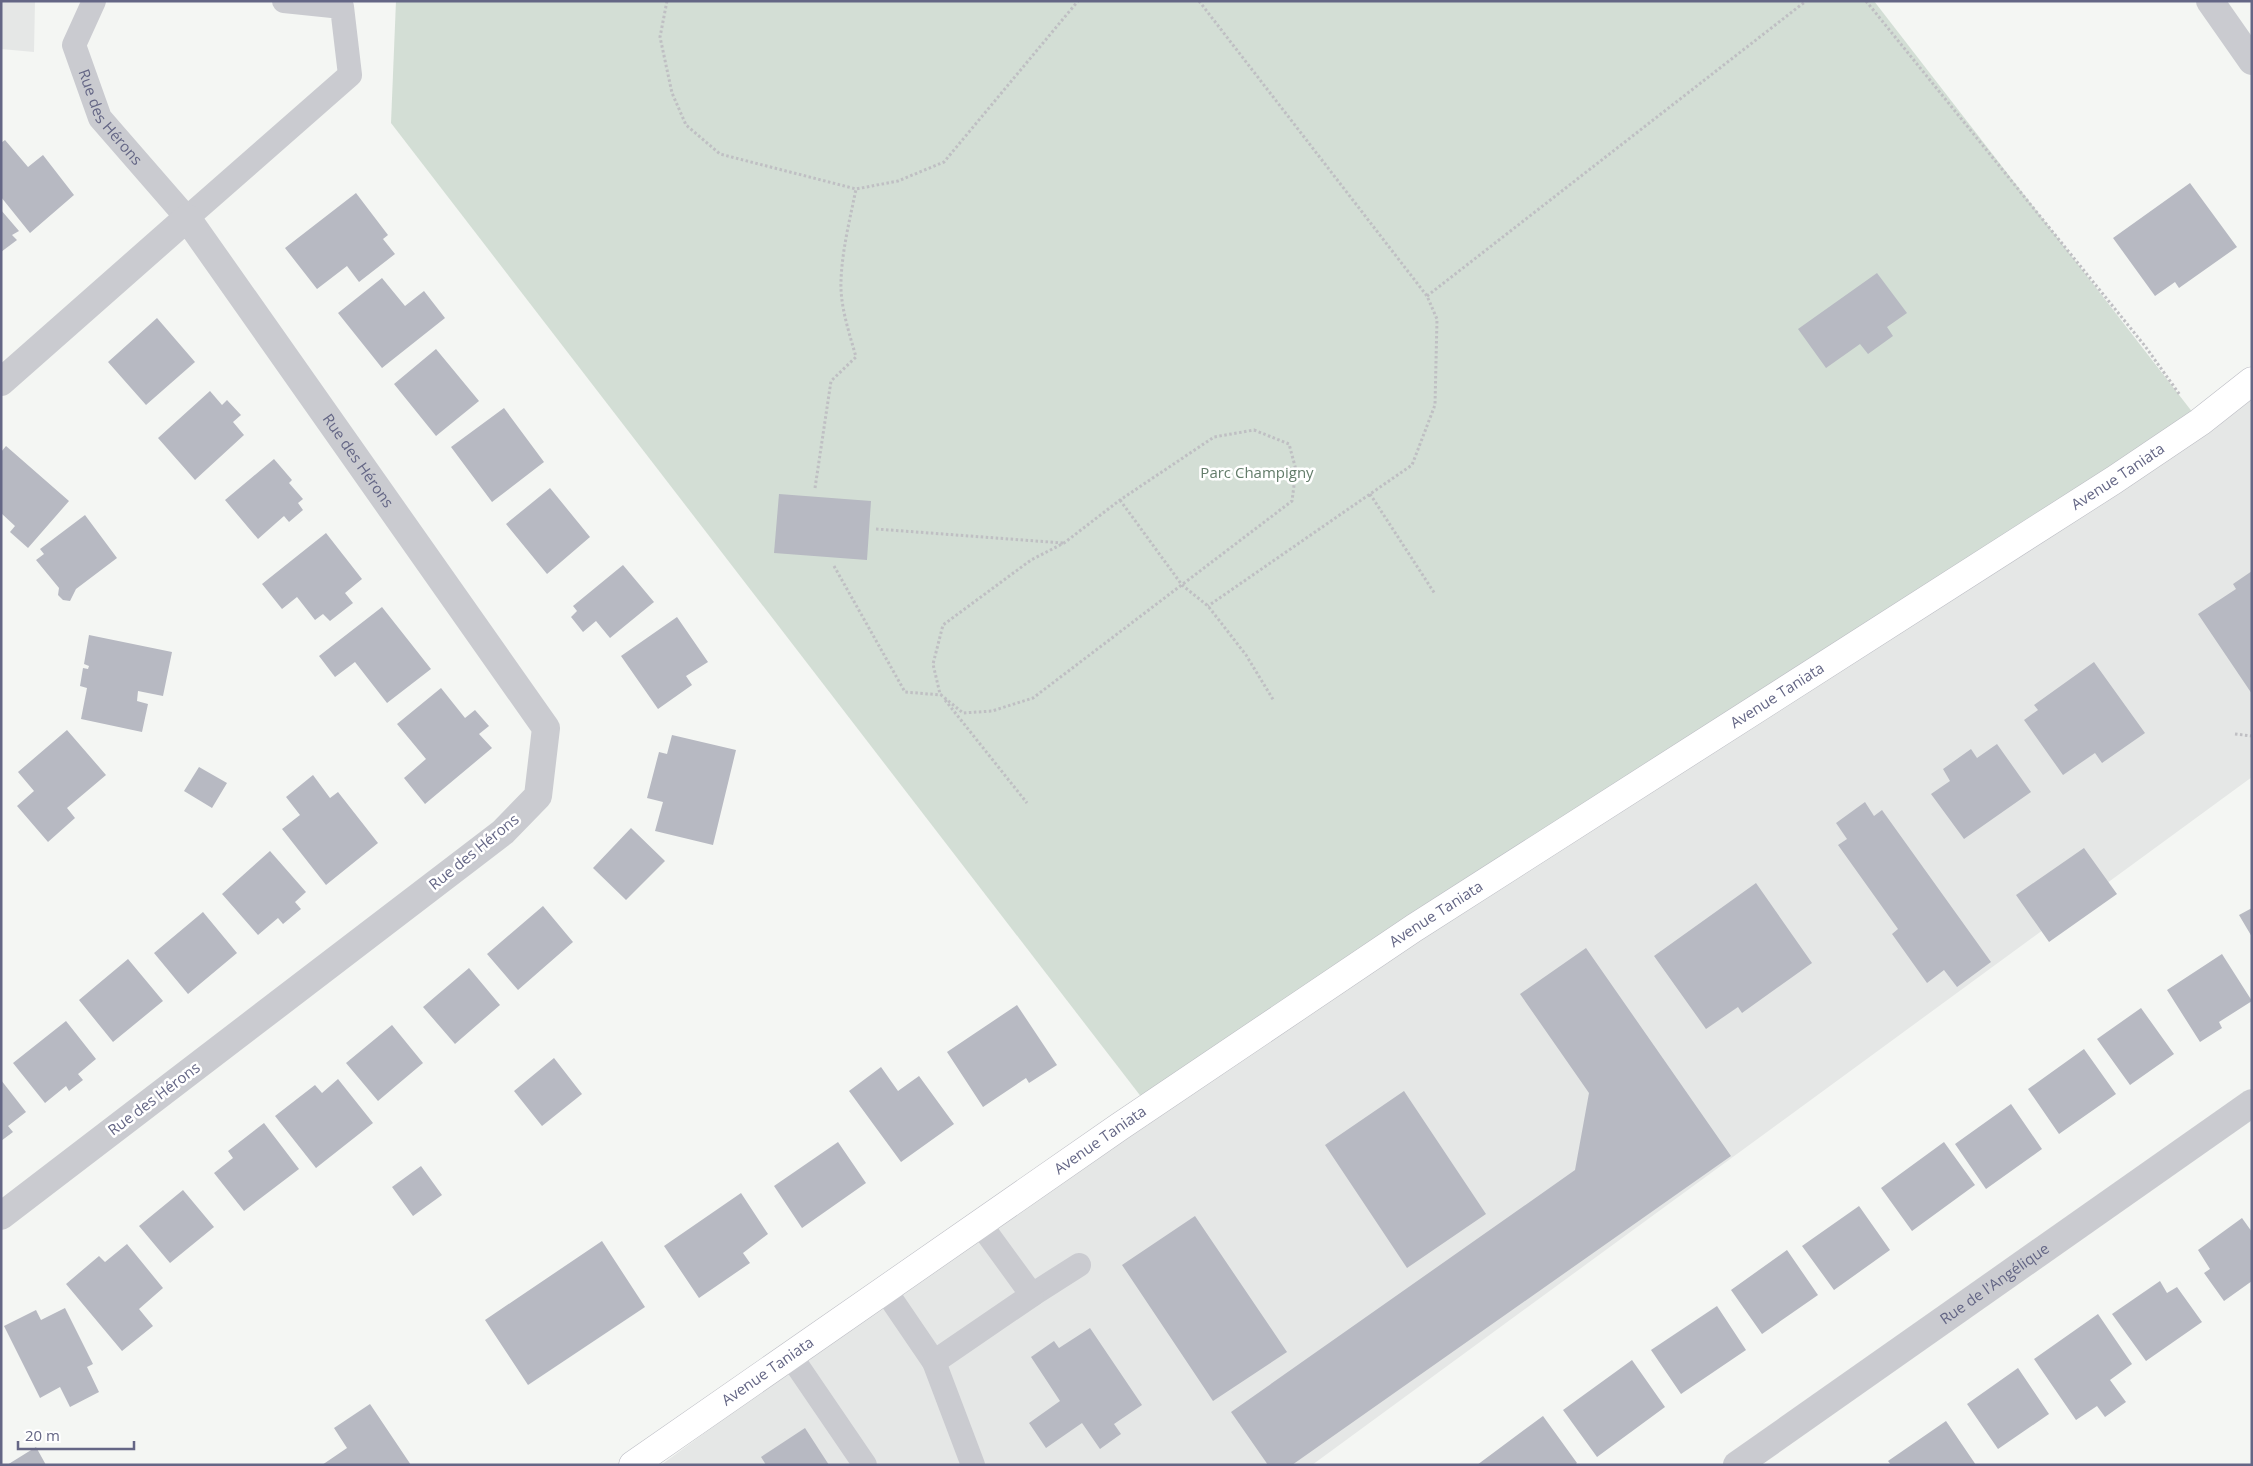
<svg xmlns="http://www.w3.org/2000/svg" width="2253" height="1466" font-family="'Open Sans',sans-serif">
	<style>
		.built { fill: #e5e7e6 }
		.park { fill: #d3ded5 }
		.building { fill: #b7b9c2 }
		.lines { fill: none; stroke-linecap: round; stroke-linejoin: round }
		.secondary-casing { stroke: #bcbdc4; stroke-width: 29 }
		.path { stroke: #bfbfc3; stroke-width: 3; stroke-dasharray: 2.5 2.5; stroke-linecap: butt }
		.service { stroke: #cacbd0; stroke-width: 24 }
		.minor { stroke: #cacbd0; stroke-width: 28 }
		.secondary { stroke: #fff; stroke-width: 28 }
		.labels { text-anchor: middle; stroke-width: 5; stroke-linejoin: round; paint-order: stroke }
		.street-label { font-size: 15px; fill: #646685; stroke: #fff }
		.park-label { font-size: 15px; fill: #637c6a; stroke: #fff }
	</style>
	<rect width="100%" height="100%" fill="#f4f6f3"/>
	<path class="built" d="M 1,1 L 35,1 L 34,52 L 1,49 Z
		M 2252,382 L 2252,777 L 1312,1465 L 661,1465 L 1149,1107 Z"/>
	<path class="park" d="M 396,1 L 1874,1 L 2200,422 L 1149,1107 L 391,123 Z"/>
	<path class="building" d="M 5,140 L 28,167 L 43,155 L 74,195 L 30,233 L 1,197 L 1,143 Z
		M 2190,183 L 2237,247 L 2179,288 L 2175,282 L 2155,296 L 2113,238 Z
		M 356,193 L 388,235 L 383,239 L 395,254 L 359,282 L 347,266 L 317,289 L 285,248 Z
		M 1,210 L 19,231 L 12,235 L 17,240 L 1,252 Z
		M 1877,273 L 1907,313 L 1887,327 L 1893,336 L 1868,354 L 1860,344 L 1826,368 L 1798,329 Z
		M 382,278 L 405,306 L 424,291 L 445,318 L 382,368 L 338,313 Z
		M 157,318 L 195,362 L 146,405 L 108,362 Z
		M 436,349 L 479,401 L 436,436 L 394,384 Z
		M 210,391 L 222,405 L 227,400 L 241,415 L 233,422 L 244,435 L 195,480 L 158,438 Z
		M 504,408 L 544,462 L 492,502 L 451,447 Z
		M 6,446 L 69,501 L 28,548 L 10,532 L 15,526 L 1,513 L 1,452 Z
		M 274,459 L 292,480 L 289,483 L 303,499 L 298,503 L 303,510 L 289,522 L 284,516 L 258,539 L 225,500 Z
		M 550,488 L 590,537 L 547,574 L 506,524 Z
		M 779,494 L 871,501 L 867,560 L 774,553 Z
		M 85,515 L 117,558 L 76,589 L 70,601 L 63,600 L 58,595 L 59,588 L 36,560 L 44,554 L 40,549 Z
		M 326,533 L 362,579 L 345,593 L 353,603 L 330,621 L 323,614 L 315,620 L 297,597 L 282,609 L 262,584 Z
		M 623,565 L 654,602 L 610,638 L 596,621 L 583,632 L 571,617 L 577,611 L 573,606 Z
		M 2252,571 L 2252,694 L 2198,614 L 2236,589 L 2233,584 Z
		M 382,607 L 431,669 L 387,703 L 355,662 L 335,677 L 319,656 Z
		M 677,617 L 708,662 L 686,676 L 692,685 L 658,709 L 621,656 Z
		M 89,635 L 172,652 L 163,696 L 138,691 L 137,701 L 148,704 L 142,732 L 81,719 L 87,688 L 80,686 L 83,668 L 88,669 L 89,666 L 84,664 Z
		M 2094,662 L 2145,733 L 2102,763 L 2095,753 L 2063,775 L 2024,720 L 2038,710 L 2034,705 Z
		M 441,688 L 465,718 L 475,710 L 489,726 L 479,734 L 492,748 L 425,804 L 404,778 L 426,759 L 397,724 Z
		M 67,730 L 106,775 L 67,808 L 75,818 L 48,842 L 17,806 L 34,791 L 18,772 Z
		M 672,735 L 736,750 L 713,845 L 655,831 L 663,802 L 647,798 L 659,752 L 667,754 Z
		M 1997,744 L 2031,792 L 1964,839 L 1931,794 L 1950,781 L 1943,769 L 1971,749 L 1977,758 Z
		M 199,767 L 227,783 L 212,808 L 184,791 Z
		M 313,775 L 330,798 L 338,792 L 378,843 L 326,885 L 282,829 L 300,815 L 286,797 Z
		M 1865,802 L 1874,816 L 1882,810 L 1991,962 L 1957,987 L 1944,970 L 1927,983 L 1892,934 L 1898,929 L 1838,845 L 1847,839 L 1836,823 Z
		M 631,828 L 665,861 L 626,900 L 593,868 Z
		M 2084,848 L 2117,894 L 2049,942 L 2016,895 Z
		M 270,851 L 306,892 L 295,902 L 301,909 L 283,924 L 278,918 L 258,935 L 222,894 Z
		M 1756,883 L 1812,963 L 1742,1013 L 1738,1007 L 1706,1029 L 1654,956 Z
		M 543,906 L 573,942 L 518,990 L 487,954 Z
		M 2252,908 L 2252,937 L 2239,915 Z
		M 203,912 L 237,953 L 188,994 L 154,953 Z
		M 1586,948 L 1731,1156 L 1292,1465 L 1268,1465 L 1231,1412 L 1575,1170 L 1589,1093 L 1520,994 Z
		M 2222,954 L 2252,1001 L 2219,1022 L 2222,1028 L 2200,1042 L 2167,990 Z
		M 128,959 L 163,1001 L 113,1042 L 79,1000 Z
		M 469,968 L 500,1005 L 455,1044 L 423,1007 Z
		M 1017,1005 L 1057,1065 L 1029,1083 L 1026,1078 L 983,1107 L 947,1052 Z
		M 2141,1008 L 2174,1054 L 2130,1085 L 2097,1039 Z
		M 66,1021 L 96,1059 L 78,1074 L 83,1080 L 69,1091 L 66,1086 L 45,1103 L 13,1063 Z
		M 392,1025 L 423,1063 L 378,1101 L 346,1063 Z
		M 2084,1049 L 2116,1094 L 2059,1134 L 2028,1089 Z
		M 554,1058 L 582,1094 L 542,1126 L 514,1091 Z
		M 881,1067 L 898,1091 L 919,1076 L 954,1124 L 901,1162 L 849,1091 Z
		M 338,1079 L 373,1123 L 316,1168 L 275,1116 L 315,1085 L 322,1093 Z
		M 1,1080 L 26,1112 L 8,1126 L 13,1132 L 1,1141 Z
		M 1404,1091 L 1486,1214 L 1407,1268 L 1325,1145 Z
		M 2011,1104 L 2042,1149 L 1986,1189 L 1955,1144 Z
		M 264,1123 L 299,1169 L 244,1211 L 214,1173 L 233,1158 L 228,1151 Z
		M 838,1142 L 866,1183 L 802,1228 L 774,1186 Z
		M 1944,1142 L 1975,1185 L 1912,1231 L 1881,1188 Z
		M 421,1166 L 442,1195 L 413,1216 L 392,1187 Z
		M 183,1190 L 214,1227 L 170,1263 L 139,1226 Z
		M 741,1193 L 768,1234 L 743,1253 L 750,1263 L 699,1298 L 664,1246 Z
		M 1859,1206 L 1890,1250 L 1834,1290 L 1802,1246 Z
		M 1195,1216 L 1287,1352 L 1213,1401 L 1122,1265 Z
		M 2242,1218 L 2252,1232 L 2252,1281 L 2224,1301 L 2204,1273 L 2210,1269 L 2198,1250 Z
		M 602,1241 L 645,1307 L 528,1385 L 485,1320 Z
		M 127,1244 L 163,1288 L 139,1309 L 153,1326 L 122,1351 L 66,1284 L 99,1256 L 105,1262 Z
		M 1787,1250 L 1818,1295 L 1762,1334 L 1731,1290 Z
		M 2160,1281 L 2167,1293 L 2177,1287 L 2202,1322 L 2146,1361 L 2112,1314 Z
		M 1717,1306 L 1746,1350 L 1681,1394 L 1651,1350 Z
		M 65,1308 L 93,1364 L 87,1367 L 99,1392 L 70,1407 L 60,1387 L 40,1398 L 4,1326 L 36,1310 L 41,1320 Z
		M 2098,1314 L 2132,1364 L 2110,1380 L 2126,1402 L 2105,1417 L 2097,1406 L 2076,1420 L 2034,1359 Z
		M 1090,1328 L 1142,1405 L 1114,1424 L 1121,1434 L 1100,1449 L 1082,1423 L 1046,1448 L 1029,1423 L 1060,1401 L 1031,1357 L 1054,1341 L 1059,1348 Z
		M 1632,1360 L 1665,1407 L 1597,1457 L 1563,1410 Z
		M 2018,1368 L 2049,1414 L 1998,1449 L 1967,1404 Z
		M 370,1404 L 411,1465 L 322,1465 L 347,1448 L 334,1428 Z
		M 1543,1416 L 1577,1463 L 1575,1465 L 1477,1465 Z
		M 1946,1421 L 1976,1465 L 1891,1465 L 1888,1461 Z
		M 805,1428 L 829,1465 L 766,1465 L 761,1457 Z
		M 36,1447 L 46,1465 L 7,1465 Z"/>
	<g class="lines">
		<g class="secondary-casing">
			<g id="secondary">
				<path id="s4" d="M 633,1465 L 1119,1127 L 1414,928 L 2114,480 L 2200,422 L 2252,381"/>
			</g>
		</g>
		<path class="path" d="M 667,1 L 660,37 L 672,93 L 686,125 L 720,154 L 856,189 L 898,181 L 944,162 L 1078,1
			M 1199,1 L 1427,296 L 1437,319 L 1435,405 L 1412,465 L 1208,606
			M 1866,1 L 2145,346 L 2180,395
			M 1427,296 L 1806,1
			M 1254,430 L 1289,444 L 1296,470 L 1292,501 L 1033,698 L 992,711 L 963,713 L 940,694 L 933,664 L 943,625 L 1031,560 L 1064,543 L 1120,500 L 1214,437 Z
			M 815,488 L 831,381 L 856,357 C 849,332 840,306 841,281 C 842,250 850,219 856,189
			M 1370,494 L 1435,594
			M 1120,500 L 1182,585 L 1208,606 L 1246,655 L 1274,701
			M 876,529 L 1063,543
			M 834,566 L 905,692 L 941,695
			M 945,700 L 1027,803
			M 2235,734 L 2252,736"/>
		<g class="service">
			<path id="s1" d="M 94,1 L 74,45 L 100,118 L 187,218 L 350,75 L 342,7 L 284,1"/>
			<path d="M 885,1290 L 934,1362 L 973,1465"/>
			<path d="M 1032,1295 L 1079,1265"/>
			<path d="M 790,1355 L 865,1465"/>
			<path d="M 934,1362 L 1032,1295 L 981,1225"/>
		</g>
		<g class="minor">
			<path d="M 2210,1 L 2252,61"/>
			<path id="s2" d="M 1,382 L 187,218 L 546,728 L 538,796 L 503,832 L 1,1216"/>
			<path id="s3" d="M 1737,1465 L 2252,1103"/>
		</g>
		<use href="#secondary" class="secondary"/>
	</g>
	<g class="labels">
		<g class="street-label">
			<text dy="5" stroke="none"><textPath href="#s1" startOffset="130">Rue des Hérons</textPath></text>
			<text dy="5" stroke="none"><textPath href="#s2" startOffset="545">Rue des Hérons</textPath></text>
			<text dy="5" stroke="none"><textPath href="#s4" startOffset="1784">Avenue Taniata</textPath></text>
			<text dy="5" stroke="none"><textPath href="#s4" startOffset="1379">Avenue Taniata</textPath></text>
			<text transform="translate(474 852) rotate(-39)" y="5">Rue des Hérons</text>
			<text dy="5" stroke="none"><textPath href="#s4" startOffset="974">Avenue Taniata</textPath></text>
			<text transform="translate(154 1099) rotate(-37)" y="5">Rue des Hérons</text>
			<text dy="5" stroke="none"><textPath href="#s4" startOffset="569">Avenue Taniata</textPath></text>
			<text dy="5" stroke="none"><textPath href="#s3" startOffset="315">Rue de l'Angélique</textPath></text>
			<text dy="5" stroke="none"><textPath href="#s4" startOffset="164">Avenue Taniata</textPath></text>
		</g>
		<g class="park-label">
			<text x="1257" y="478">Parc Champigny</text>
		</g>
	</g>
	<rect width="2253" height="1466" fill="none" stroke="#646685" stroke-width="5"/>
	<path d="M18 1441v8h116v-8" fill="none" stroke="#646685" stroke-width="2.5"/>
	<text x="25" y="1441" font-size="15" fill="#646685" stroke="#ffffff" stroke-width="4" paint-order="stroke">20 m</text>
</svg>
